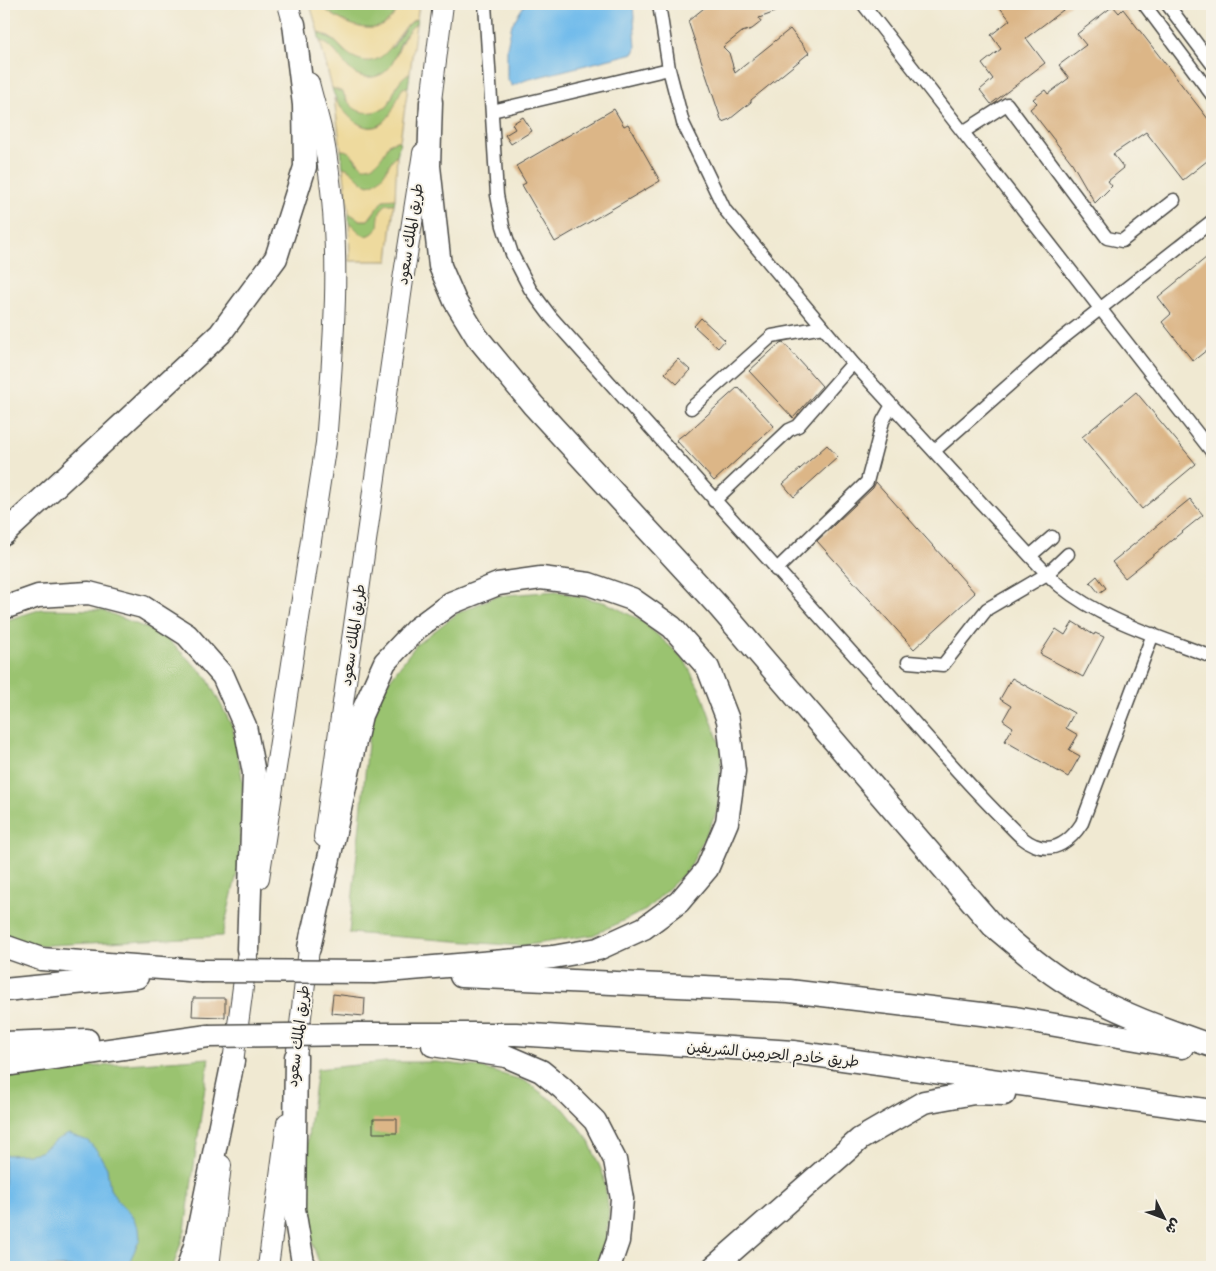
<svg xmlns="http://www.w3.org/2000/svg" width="1216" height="1271" font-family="Delius,'Playpen Sans Arabic',sans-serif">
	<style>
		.green { fill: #9ac36f; stroke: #62774d }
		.sand { fill: #eeda9e; stroke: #8c8264 }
		.water { fill: #72bceb; stroke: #4e748b }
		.building { fill: #dcb687 }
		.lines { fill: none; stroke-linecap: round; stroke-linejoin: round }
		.street-casing { stroke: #494844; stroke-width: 15 }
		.primary-casing { stroke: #494844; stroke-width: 22 }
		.highway-casing { stroke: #494844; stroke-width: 25 }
		.street { stroke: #fff; stroke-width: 12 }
		.primary { stroke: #fff; stroke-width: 20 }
		.highway { stroke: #fff; stroke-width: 22 }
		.highway-bridge-casing { stroke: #494844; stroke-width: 25; stroke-linecap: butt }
		.highway-bridge { stroke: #fff; stroke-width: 22 }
		.labels { text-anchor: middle; stroke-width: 4; stroke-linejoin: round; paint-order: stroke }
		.street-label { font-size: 15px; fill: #2b2b2b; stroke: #f7f3e8 }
	</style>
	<rect width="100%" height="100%" fill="#f7f3e8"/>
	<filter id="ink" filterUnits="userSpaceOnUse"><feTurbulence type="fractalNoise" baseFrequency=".02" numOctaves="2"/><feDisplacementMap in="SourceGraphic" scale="10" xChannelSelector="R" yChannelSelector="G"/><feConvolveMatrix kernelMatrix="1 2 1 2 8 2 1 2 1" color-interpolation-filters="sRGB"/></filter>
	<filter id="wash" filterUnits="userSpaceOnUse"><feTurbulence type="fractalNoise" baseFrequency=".0096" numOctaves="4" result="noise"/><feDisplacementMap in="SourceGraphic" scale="20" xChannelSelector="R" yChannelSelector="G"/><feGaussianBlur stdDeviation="1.12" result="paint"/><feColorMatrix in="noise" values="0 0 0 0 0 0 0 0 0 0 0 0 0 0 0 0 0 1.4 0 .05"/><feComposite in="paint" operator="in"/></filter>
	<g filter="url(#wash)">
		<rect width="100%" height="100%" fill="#f0e9d2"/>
		<path class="green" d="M 319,4 L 342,4 L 349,6 L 402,4 C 397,11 391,20 384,25 C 364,36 332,17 319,4 Z
			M 417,18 L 416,24 C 410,29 402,38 399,46 C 394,60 391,74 373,77 C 345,81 342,48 320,41 L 318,32 L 337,43 L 345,52 L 393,47 L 407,26 Z
			M 410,73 L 408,87 L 403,88 C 399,98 394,114 385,122 C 362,140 337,108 332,88 L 343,92 L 346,100 L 390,102 C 395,90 398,78 410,73 Z
			M 394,141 L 400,141 L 397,156 C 389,160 388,171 382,178 C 362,198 358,170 343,167 L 341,150 C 350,149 353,156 357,163 L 388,146 Z
			M 391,198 L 395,199 L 394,204 L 387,205 C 383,214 377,243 360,234 C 356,232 354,226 349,223 L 349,213 L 360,220 L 368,220 C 377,212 377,199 391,198 Z
			M 556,591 L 607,603 L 642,621 L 684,659 L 701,692 L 722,750 L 718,810 L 689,869 L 646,910 L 593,935 L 521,946 L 349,933 L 370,724 L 384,687 L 416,645 L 458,613 L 496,596 Z
			M 42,609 L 102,610 L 163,635 L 206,676 L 233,728 L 243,783 L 239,865 L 222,936 L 32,946 L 4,935 L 4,621 Z
			M 209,1058 L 185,1230 L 173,1267 L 4,1267 L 4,1073 Z
			M 386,1062 L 436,1062 L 479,1067 L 525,1081 L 564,1109 L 588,1139 L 603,1174 L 609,1211 L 605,1249 L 598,1267 L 321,1267 C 314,1251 306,1222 305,1204 C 303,1159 311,1114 317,1069 Z"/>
		<path class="sand" d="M 310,4 L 319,4 C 332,17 364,36 384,25 C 391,20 397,11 402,4 L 419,4 L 417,18 C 394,30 388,75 353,57 C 346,53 343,49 338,44 C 332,38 325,35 318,32 Z
			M 416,24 L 410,73 C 396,79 394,95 387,107 C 367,117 352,114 343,92 L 332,88 L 320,41 C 342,48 345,81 373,77 C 400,73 395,38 416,24 Z
			M 408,87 L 400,140 L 390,143 C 383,154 378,168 363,167 C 355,161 352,149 341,150 L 334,98 C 346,116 370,143 389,116 C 396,107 397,96 403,88 Z
			M 397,156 L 395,199 L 383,200 L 368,220 L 360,220 L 349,213 L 343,167 C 353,169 358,182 369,185 C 384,181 386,168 394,157 Z
			M 387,204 L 394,204 L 388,261 L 350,261 L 349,223 C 359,229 364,245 378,228 C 379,218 378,210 387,204 Z"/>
		<path class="water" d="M 525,4 L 633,4 L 636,48 L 634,53 L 526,80 L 512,86 L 507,78 L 507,47 L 512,24 Z
			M 69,1134 L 88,1141 L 98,1152 L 107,1168 L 110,1189 L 118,1201 L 131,1215 L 139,1228 L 140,1239 L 127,1267 L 4,1267 L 4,1155 L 30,1154 L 40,1152 L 58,1139 Z"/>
		<g id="blocks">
			<path class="building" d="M 709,4 L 785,4 L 773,13 L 759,18 L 761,22 L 752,29 L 742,32 L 723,47 L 729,53 L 735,73 L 790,29 L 809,53 L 751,100 L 751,102 L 730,119 L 722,122 L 688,21 Z
				M 997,4 L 1071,4 L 1026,38 L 1045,63 L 991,104 L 980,90 L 993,79 L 982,64 L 1001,49 L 991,35 L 1010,20 Z
				M 1113,6 L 1119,13 L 1123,9 L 1212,124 L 1212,157 L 1183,180 L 1146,132 L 1113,154 L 1124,168 L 1108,181 L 1112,186 L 1095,203 L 1072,163 L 1030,109 L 1037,103 L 1033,99 L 1045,90 L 1048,94 L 1069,78 L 1059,65 L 1086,45 L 1077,34 Z
				M 614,109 L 624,126 L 628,124 L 660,181 L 555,242 L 522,185 L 526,183 L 516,166 Z
				M 523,117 L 532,131 L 511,144 L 505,135 L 515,129 L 512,124 Z
				M 1212,253 L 1212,346 L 1193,361 L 1162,322 L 1171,314 L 1158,297 Z
				M 701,318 L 725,340 L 718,348 L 694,326 Z
				M 783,342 L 822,386 L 793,418 L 749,371 L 780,343 Z
				M 678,359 L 690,370 L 677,384 L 665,373 Z
				M 738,387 L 774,426 L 714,481 L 676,440 L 684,434 L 685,435 Z
				M 1136,392 L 1196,464 L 1142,509 L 1082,437 Z
				M 827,445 L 838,457 L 794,497 L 783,484 Z
				M 876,482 L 975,593 L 914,649 L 817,541 L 873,488 Z
				M 1190,499 L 1203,515 L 1125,578 L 1112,562 Z
				M 1097,576 L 1106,588 L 1099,593 L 1090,582 Z
				M 1073,622 L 1094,635 L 1095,633 L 1104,637 L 1083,677 L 1040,654 L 1056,629 L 1065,635 Z
				M 1012,678 L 1074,713 L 1066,728 L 1078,735 L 1069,750 L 1080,756 L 1068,777 L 1005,741 L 1013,727 L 1003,720 L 1011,706 L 1000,699 Z
				M 333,994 L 365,998 L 364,1016 L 331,1013 Z
				M 193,998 L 225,998 L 225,1017 L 192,1016 Z
				M 373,1119 L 397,1119 L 397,1133 L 373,1133 Z"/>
		</g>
	</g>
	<g filter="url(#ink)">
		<use href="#blocks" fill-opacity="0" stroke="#494844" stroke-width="1"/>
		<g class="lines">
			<g class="street-casing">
				<path id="street" d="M 485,4 L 497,195 L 503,226 L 512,254 L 530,289 L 551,317 C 671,452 792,586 912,720 C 943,755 974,791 1007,823 C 1015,831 1023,841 1034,845 C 1055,854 1071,840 1082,823 L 1153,634
					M 659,4 L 669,69 L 683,123 L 725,210 L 853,363 L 1030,556 C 1040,566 1049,577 1060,586 C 1103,621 1161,637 1212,657
					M 863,4 L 1212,452
					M 1144,4 L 1212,95
					M 1167,4 L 1212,64
					M 492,111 L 669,69
					M 963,132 L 1007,104 L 1107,238 L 1122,241 L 1174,200
					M 691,408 L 772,336 L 823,327
					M 934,451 L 1059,341 L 1212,221
					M 714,501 L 789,430 L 798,426 L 853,363
					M 1030,556 L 1052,537
					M 776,570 L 867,482 L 883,421 L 892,405
					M 908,662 L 943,665 L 987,609 L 1047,574 L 1068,554"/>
			</g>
			<g class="primary-casing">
				<path id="primary" d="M 288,4 L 298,40
					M 429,117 L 443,4
					M 324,837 L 403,280 L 423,153
					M 259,878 L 326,443 C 334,343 343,241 324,142 C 320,122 314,103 309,83
					M 297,1050 L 311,932
					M 231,1077 L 247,957
					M 209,1267 L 221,1165
					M 268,1267 L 287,1123"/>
			</g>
			<g class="highway-casing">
				<path id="highway" d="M 431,102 L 429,166 L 440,266 L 455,301 L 477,337 L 533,405 L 719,607 L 993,926 C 1020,948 1047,973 1078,990 C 1121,1014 1167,1030 1212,1046
					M 4,534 L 220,334 L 276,258 L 305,167 L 304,105 L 294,24
					M 4,608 L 38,596 L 89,593 L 143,607 L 187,635 L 223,676 L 245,726 L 254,773 L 248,949
					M 4,946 L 41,959 L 201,971
					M 309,948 L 361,715 L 385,662 L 416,629 L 451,603 L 498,584 L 541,578 L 589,584 L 632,599 L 672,627 L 708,668 L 728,720 L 734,771 L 727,822 L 707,869 L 679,902 L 644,928 L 598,949 L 553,957 L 375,972
					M 461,976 L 789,991 L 1015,1018 L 1182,1047
					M 4,990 L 137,977
					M 360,1034 L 516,1034 L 793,1052 L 1212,1111
					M 4,1043 L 87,1040
					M 433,1045 L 506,1056 L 541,1071 L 562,1088 L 595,1121 L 615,1160 L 622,1199 L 618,1241 L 609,1267
					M 296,1057 L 294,1209 L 303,1263 L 306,1267
					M 4,1065 L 208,1036
					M 188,1267 L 195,1246 L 233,1061
					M 714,1267 L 860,1139 L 924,1102 L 974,1093 L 1004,1094"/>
			</g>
			<use href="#street" class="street"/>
			<use href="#primary" class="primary"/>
			<use href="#highway" class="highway"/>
			<g class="highway-bridge-casing">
				<path id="highway-bridge" d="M 201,971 L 375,972
					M 208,1036 L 360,1034"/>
			</g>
			<use href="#highway-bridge" class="highway-bridge"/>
		</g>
	</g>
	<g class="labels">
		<g class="street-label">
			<text transform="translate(410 234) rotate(-81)" y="5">طريق الملك سعود</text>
			<text transform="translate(353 635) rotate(-82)" y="5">طريق الملك سعود</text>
			<text transform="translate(298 1036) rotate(-83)" y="5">طريق الملك سعود</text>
			<text transform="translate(773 1054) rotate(5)" y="5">طريق خادم الحرمين الشريفين</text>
		</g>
	</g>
	<rect width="1216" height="1271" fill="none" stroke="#f7f3e8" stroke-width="20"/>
	<g transform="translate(1164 1218) rotate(132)" stroke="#f7f3e8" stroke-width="4" paint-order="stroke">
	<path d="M0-4L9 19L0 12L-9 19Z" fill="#2b2b2b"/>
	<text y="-8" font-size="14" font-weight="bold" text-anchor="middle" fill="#2b2b2b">ش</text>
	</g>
</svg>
